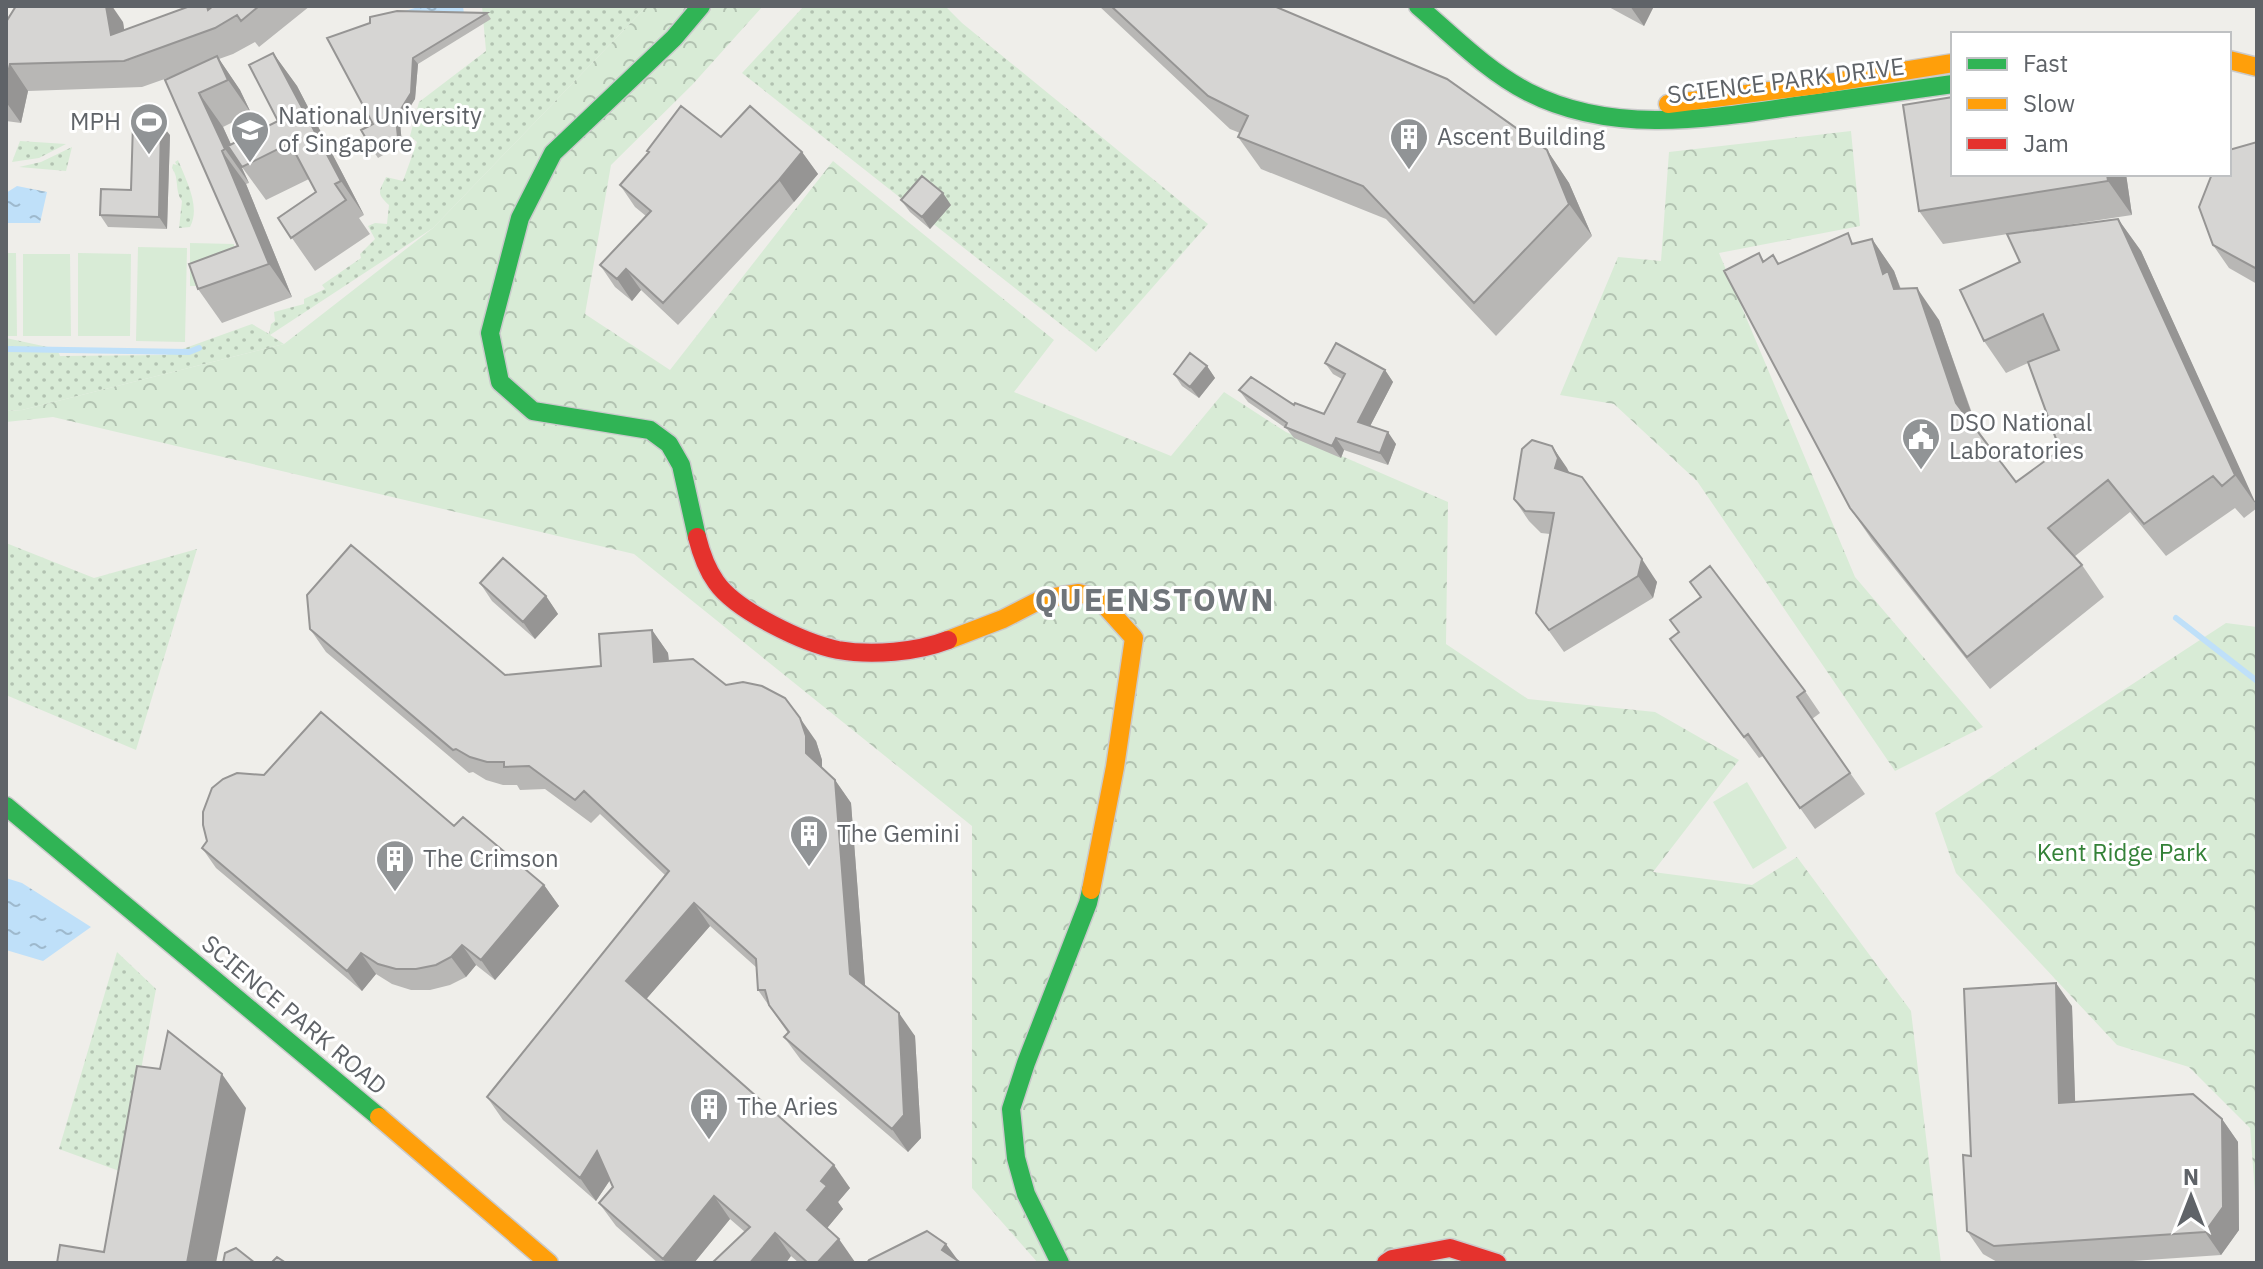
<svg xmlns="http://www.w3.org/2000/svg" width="2263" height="1269" font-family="'IBM Plex Sans',sans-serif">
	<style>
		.grass { fill: url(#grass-dots) }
		.forest { fill: url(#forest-crowns) }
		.pitch { fill: #d8ebd6 }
		.water { fill: url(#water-ripples) }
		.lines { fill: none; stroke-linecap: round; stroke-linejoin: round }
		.stream { stroke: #bfe0f9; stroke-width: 6 }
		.fast-casing { stroke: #cacacb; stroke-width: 21 }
		.slow-casing { stroke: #cacacb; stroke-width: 21 }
		.jam-casing { stroke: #cacacb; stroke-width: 21 }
		.fast { stroke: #30b455; stroke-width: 18 }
		.slow { stroke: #ff9f0a; stroke-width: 18 }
		.jam { stroke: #e5322d; stroke-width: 18 }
		.wall { fill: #b8b7b5 }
		.shaded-wall { fill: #969594 }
		.building { fill: #d6d5d3; stroke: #969594; stroke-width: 2 }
		.labels { text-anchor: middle; stroke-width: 6; stroke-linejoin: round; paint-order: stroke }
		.street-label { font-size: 24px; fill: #5f6368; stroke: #fff }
		.poi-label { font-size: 24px; fill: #5f6368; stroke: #fff; text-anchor: start }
		.park-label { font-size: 24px; fill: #348238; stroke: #fff }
		.district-label { font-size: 32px; font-weight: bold; letter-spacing: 2px; fill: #70757a; stroke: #fff }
	</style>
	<defs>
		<pattern id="grass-dots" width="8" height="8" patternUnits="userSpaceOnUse" patternTransform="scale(2)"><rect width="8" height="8" fill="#d8ebd6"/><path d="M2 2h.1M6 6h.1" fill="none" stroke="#b2c2b1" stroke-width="1.8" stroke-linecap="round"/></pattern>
		<pattern id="forest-crowns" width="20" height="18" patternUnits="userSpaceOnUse" patternTransform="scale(2)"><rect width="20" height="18" fill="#d8ebd6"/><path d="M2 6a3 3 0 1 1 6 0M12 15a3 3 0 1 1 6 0" fill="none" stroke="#b2c2b1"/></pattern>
		<pattern id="water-ripples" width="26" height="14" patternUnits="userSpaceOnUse" patternTransform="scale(2)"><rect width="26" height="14" fill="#bfe0f9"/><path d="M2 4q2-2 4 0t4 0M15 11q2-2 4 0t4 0" fill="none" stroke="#9eb9cd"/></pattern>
	</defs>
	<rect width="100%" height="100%" fill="#efeeea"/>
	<path class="grass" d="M 482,6 L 647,6 L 433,228 L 270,335 L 284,344 L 22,410 L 6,411 L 6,338 L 57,349 L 60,356 L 166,355 L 252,324 L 269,334 L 271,324 L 275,321 L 274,312 L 304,304 L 304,299 L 325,289 L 322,285 L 361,258 L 360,254 L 375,239 L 368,226 L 375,223 L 387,224 L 389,205 C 376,193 379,192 386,177 L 403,181 L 417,142 L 410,136 L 419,102 L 486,51 Z
		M 804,6 L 945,6 L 962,23 L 1208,224 L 1096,352 L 742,73 Z
		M 20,141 L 66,144 L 39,158 L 12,162 Z
		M 72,147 L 66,171 L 19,167 L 41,162 Z
		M 178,160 C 186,180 201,207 190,227 L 179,228 L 182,201 C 174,190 180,179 172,168 L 173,164 L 177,165 L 175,162 Z
		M 6,543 L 94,578 L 197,549 L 136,750 L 6,695 Z
		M 117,952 L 156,989 L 122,1172 L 59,1149 Z"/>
	<path class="forest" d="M 647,6 L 763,6 L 692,85 L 611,165 L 585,314 L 670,370 L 833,161 L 1054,340 L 1014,392 L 1171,456 L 1224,392 L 1286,432 L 1448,502 L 1446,644 L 1528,699 L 1655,712 L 1739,760 L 1653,872 L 1752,885 L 1797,857 L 1911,1011 L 1941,1263 L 1038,1263 L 972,1188 L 972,826 L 634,554 L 53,417 L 6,422 L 6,411 L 22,410 L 284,344 L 433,228 Z
		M 1851,131 L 1860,226 L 1719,253 L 1855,577 L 1983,727 L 1895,771 L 1697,481 L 1614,404 L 1560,395 L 1618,257 L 1661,261 L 1669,152 Z
		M 2226,623 L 2257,627 L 2257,1217 L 2250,1128 L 2189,1067 L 2117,1045 L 1956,873 L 1935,813 Z"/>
	<path class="pitch" d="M 190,243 L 234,244 L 234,286 L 190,286 Z
		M 138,247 L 187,248 L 185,342 L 136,341 Z
		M 6,253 L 16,253 L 17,336 L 6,336 Z
		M 78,253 L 131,254 L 130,336 L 78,336 Z
		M 23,254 L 70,254 L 71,336 L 23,336 Z
		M 1747,782 L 1787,848 L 1753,869 L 1713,802 Z"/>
	<path class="water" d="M 422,6 L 463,6 L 464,14 L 401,12 Z
		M 17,186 L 47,192 L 40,223 L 6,223 L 6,193 Z
		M 6,878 L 22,883 L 91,927 L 43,961 L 6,950 Z"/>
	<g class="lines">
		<path class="stream" d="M 6,349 L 189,352 L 199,348
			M 2176,618 L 2257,681"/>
		<g class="fast-casing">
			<path id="fast" d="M 1418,6 C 1453,36 1487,71 1528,92 C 1612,135 1707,119 1796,106 C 1849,99 1901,91 1953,84
				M 697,537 L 681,465 L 669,444 L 650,430 L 533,411 L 500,382 L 490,333 L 520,218 L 553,153 L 674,38 L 701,6
				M 6,806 L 379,1117
				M 1060,1263 L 1026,1194 L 1016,1158 L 1011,1109 L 1026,1063 L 1088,903 L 1091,890"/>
		</g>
		<g class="slow-casing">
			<path id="slow" d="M 2229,60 L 2257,67
				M 1668,104 L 1816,85 L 1953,63
				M 948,640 L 1003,619 L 1042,599 L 1079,593 L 1099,599 L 1134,638 L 1115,767 L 1091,890
				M 379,1117 L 549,1263"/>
		</g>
		<g class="jam-casing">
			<path id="jam" d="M 697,537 C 701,553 706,568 716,582 C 736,611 804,643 838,650 C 872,656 917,652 948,640
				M 1386,1263 L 1392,1259 L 1450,1248 L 1497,1263"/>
		</g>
		<use href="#fast" class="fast"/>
		<use href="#slow" class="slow"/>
		<use href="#jam" class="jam"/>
	</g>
	<path class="wall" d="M 190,6 L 209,6 L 210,8 L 213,6 L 310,6 L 259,47 L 255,42 L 233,54 L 219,59 L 240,90 L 251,113 L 223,127 L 231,145 L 278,121 L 273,53 L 297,86 L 364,215 L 359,218 L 370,234 L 315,271 L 278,218 L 316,192 L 309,179 L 266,200 L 239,163 L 249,183 L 246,184 L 292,297 L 222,323 L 198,289 L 238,246 L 176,75 L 142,87 L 28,91 L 21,123 L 6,121 L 6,22 L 123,22 L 124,30 Z
		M 1099,6 L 1274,6 L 1547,150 L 1569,183 L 1592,236 L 1496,336 L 1386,219 L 1261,169 L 1238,137 L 1240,133 L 1230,129 Z
		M 1607,6 L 1654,6 L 1644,26 Z
		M 487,13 L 491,19 L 418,64 L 415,99 L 400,123 L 402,144 L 378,158 L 374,152 L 373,124 L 327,38 Z
		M 170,135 L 167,229 L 108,227 L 100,215 L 131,190 Z
		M 721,137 L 802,152 L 818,174 L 794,202 L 678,325 L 641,290 L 632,301 L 615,287 L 600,265 L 646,216 L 635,207 L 620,185 Z
		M 2257,142 L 2257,284 L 2229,268 L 2213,245 Z
		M 2126,174 L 2132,215 L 1943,244 L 1919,211 Z
		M 901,200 L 951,205 L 930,229 L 910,212 Z
		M 2118,219 L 2141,251 L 2257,508 L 2244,518 L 2235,508 L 2166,556 L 2130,512 L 2074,557 L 2082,565 L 2104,597 L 1990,689 L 1872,540 L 1850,508 L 1759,253 L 1764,261 L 1773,255 L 1779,264 L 1872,239 L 1894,271 L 1901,289 L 1939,320 L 1978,430 L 2016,482 L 2060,450 L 2028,363 L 2006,373 L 1984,341 Z
		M 1325,363 L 1385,370 L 1393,382 L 1370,426 L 1396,444 L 1388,465 L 1344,450 L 1341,458 L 1294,438 L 1287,429 L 1248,402 L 1239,390 L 1324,414 L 1342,379 L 1333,374 Z
		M 1207,366 L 1215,378 L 1199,398 L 1182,386 L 1174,374 Z
		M 1552,446 L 1569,473 L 1657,582 L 1653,598 L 1564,652 L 1536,613 L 1550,534 L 1541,533 L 1529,521 L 1514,499 Z
		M 1690,582 L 1805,691 L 1820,713 L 1812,719 L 1865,794 L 1815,829 L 1763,756 L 1759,758 L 1670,639 L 1679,633 L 1701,598 Z
		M 480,583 L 546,596 L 558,614 L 535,639 L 492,601 Z
		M 310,629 L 505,675 L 601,666 L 652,630 L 668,653 L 669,661 L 726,685 L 816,741 L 822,760 L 822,768 L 835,780 L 851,803 L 865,986 L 915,1036 L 921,1138 L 908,1152 L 801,1060 L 784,1037 L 788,1033 L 758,990 L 757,968 L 710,926 L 646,999 L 850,1188 L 838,1202 L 843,1209 L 827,1228 L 854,1263 L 799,1263 L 791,1256 L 745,1232 L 730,1219 L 694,1263 L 658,1263 L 616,1226 L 599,1203 L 613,1187 L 610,1180 L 596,1201 L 503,1120 L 487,1097 L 665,875 L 600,814 L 591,823 L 545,789 L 520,790 L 517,785 L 503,785 L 486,780 L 473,772 L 469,773 L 326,652 Z
		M 454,826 L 544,885 L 559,906 L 495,980 L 476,965 L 466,977 L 450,985 L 430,990 L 411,990 L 392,984 L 376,974 L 362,991 L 216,868 L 202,848 L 207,841 Z
		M 2072,1006 L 2075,1102 L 2222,1119 L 2238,1142 L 2239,1230 L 2221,1255 L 2103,1263 L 1999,1263 L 1983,1254 L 1967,1231 L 1971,1156 Z"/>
	<path class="shaded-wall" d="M 106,6 L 112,6 L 123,22 L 129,61 L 111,35 Z
		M 1630,6 L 1654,6 L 1644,26 Z
		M 273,53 L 297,86 L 364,215 L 341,181 Z
		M 217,56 L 240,90 L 251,113 L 228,80 Z
		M 413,58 L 418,64 L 415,99 L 400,123 L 402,144 L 398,138 L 396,117 Z
		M 10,64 L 28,91 L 21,123 L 6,102 L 6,82 Z
		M 199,93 L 223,127 L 249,183 L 225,149 Z
		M 161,124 L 170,135 L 167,229 L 159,217 Z
		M 1547,150 L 1569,183 L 1592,236 L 1569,204 Z
		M 222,151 L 246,184 L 292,297 L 269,264 Z
		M 802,152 L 818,174 L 794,202 L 779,180 Z
		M 2107,174 L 2126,174 L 2132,215 L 2108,181 Z
		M 943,193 L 951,205 L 930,229 L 922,217 Z
		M 2118,219 L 2141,251 L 2257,506 L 2235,475 Z
		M 1872,239 L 1894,271 L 1900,288 L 1911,303 L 1916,321 L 1883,274 Z
		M 626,269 L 641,290 L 632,301 L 617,279 Z
		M 1917,288 L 1939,320 L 1979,435 L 1956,403 Z
		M 1207,366 L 1215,378 L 1199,398 L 1190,387 Z
		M 1385,370 L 1393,382 L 1366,434 L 1358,422 Z
		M 1388,432 L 1396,444 L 1388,465 L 1380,453 Z
		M 1336,438 L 1344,450 L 1341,458 L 1332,446 Z
		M 1552,446 L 1567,468 L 1573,480 L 1555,468 Z
		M 1642,559 L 1657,582 L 1653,598 L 1638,576 Z
		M 546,596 L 558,614 L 535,639 L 523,622 Z
		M 652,630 L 668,653 L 671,685 L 654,662 Z
		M 800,718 L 816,741 L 822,760 L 822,776 L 806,753 Z
		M 835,780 L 851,803 L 866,997 L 850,974 Z
		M 544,885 L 559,906 L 495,980 L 481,960 Z
		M 694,903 L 710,926 L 642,1004 L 626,981 Z
		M 462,945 L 476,965 L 466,977 L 451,957 Z
		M 361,953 L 376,974 L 362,991 L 347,971 Z
		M 2056,983 L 2072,1006 L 2076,1127 L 2059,1103 Z
		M 899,1013 L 915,1036 L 921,1138 L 908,1152 L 892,1129 Z
		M 222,1074 L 246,1108 L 216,1263 L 187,1263 Z
		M 2222,1119 L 2238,1142 L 2239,1230 L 2221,1255 L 2205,1232 Z
		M 597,1151 L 614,1174 L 596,1201 L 580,1178 Z
		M 834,1165 L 850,1188 L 838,1202 L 843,1209 L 823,1233 L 807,1210 L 821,1181 Z
		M 714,1196 L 730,1219 L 694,1263 L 666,1263 L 663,1259 Z
		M 775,1233 L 791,1256 L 786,1263 L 750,1263 Z
		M 839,1239 L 855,1262 L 817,1263 Z
		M 946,1244 L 960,1263 L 942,1250 Z"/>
	<path class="building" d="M 16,6 L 106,6 L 111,35 L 190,6 L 207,6 L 208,10 L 213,6 L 259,6 L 241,21 L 237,15 L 215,28 L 124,61 L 10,64 L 6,82 L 6,22 Z
		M 1111,6 L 1274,6 L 1447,79 L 1547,150 L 1569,204 L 1474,303 L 1363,186 L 1238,137 L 1248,116 L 1208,96 Z
		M 397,11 L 487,13 L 413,58 L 411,93 L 396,117 L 398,138 L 374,152 L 361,130 L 373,124 L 327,38 L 370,23 L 370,17 Z
		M 273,53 L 341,181 L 335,184 L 346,200 L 291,238 L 278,218 L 316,192 L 290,143 L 242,167 L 228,146 L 278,121 L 249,65 Z
		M 217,56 L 228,80 L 199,93 L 225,149 L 222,151 L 269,264 L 198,289 L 189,264 L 238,246 L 165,80 Z
		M 1953,97 L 1953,174 L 2107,174 L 2108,181 L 1919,211 L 1903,105 Z
		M 681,106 L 721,137 L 750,106 L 802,152 L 779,180 L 663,303 L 626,269 L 617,279 L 600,265 L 651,211 L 620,185 L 649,152 L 647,151 Z
		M 133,123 L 161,124 L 159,217 L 100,215 L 101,189 L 131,190 Z
		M 2257,142 L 2257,269 L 2213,245 L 2199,207 L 2212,174 L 2229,174 L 2229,150 Z
		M 922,176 L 943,193 L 922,217 L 901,200 Z
		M 2118,219 L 2235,475 L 2222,486 L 2213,476 L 2144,524 L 2108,480 L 2048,528 L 2082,565 L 1967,657 L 1850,508 L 1724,271 L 1759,253 L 1763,262 L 1773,255 L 1778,264 L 1848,233 L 1852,244 L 1872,239 L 1883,274 L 1888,271 L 1894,289 L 1917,288 L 1956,403 L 2016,482 L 2060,450 L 2028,362 L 2059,350 L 2043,314 L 1984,341 L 1960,290 L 2020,262 L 2007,234 Z
		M 1336,343 L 1385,370 L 1358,422 L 1388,432 L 1380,453 L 1336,438 L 1332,446 L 1285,427 L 1287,423 L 1239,390 L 1251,377 L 1294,405 L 1295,403 L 1324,414 L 1345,374 L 1325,363 Z
		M 1190,353 L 1207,366 L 1190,387 L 1174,374 Z
		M 1532,440 L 1552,446 L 1558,458 L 1555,468 L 1582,477 L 1642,559 L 1638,576 L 1549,630 L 1536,613 L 1554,513 L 1525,511 L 1514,499 L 1522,449 Z
		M 351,545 L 505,675 L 601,666 L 599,634 L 652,630 L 654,662 L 693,659 L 726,685 L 743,682 L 762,686 L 785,698 L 800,718 L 806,736 L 806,753 L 835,780 L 850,974 L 899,1013 L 904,1115 L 892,1129 L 784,1037 L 789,1032 L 769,1005 L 765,990 L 758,990 L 756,959 L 694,903 L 626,981 L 834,1165 L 821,1181 L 827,1186 L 807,1210 L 839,1239 L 817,1263 L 808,1263 L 775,1233 L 750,1263 L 712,1263 L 750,1227 L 714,1196 L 663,1259 L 599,1203 L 613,1187 L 597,1151 L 580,1178 L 487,1097 L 669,871 L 584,791 L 575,800 L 529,766 L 504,767 L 504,762 L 487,762 L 470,757 L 456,749 L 453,750 L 310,629 L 307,595 Z
		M 503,558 L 546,596 L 523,622 L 480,583 Z
		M 1710,566 L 1805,691 L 1797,697 L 1850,773 L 1800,808 L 1748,734 L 1744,737 L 1670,639 L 1679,632 L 1670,620 L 1701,597 L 1690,582 Z
		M 321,712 L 454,826 L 463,817 L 544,885 L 481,960 L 462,945 L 451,957 L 436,965 L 416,969 L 396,969 L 378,964 L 361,953 L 347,971 L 202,848 L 207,841 L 203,825 L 203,812 L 212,788 L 223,779 L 237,773 L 264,775 Z
		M 2056,983 L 2059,1103 L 2193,1094 L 2222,1119 L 2223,1207 L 2205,1232 L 1994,1246 L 1967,1231 L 1963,1155 L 1971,1156 L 1964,989 Z
		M 168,1031 L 222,1074 L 187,1263 L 57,1263 L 60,1245 L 104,1252 L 137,1066 L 160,1069 Z
		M 927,1231 L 946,1244 L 942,1250 L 961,1263 L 867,1263 L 869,1260 Z
		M 236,1248 L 255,1263 L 223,1263 L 225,1253 Z
		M 277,1257 L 286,1263 L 271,1263 Z"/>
	<defs>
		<g id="stadium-pin" transform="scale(2)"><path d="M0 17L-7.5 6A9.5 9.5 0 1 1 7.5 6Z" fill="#919496" stroke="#fff"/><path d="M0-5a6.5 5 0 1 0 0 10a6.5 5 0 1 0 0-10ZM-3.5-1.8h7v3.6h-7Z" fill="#fff"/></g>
		<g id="university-pin" transform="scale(2)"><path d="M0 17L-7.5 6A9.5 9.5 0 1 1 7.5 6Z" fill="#919496" stroke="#fff"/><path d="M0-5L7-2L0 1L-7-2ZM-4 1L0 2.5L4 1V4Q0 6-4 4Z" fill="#fff"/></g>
		<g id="building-pin" transform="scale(2)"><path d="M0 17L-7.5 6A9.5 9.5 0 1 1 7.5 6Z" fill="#919496" stroke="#fff"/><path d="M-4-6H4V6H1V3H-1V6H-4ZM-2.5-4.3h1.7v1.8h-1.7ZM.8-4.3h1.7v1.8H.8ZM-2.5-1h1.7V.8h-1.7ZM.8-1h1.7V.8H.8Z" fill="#fff"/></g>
		<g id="civic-pin" transform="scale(2)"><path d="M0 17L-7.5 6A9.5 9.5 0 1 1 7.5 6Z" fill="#919496" stroke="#fff"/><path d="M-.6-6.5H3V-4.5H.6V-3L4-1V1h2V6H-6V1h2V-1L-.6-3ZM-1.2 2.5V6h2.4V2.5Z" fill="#fff"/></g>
	</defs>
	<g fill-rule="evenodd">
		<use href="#stadium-pin" x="149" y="122"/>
		<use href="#university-pin" x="250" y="130"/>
		<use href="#building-pin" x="1409" y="137"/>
		<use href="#civic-pin" x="1921" y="437"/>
		<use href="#building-pin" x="809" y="834"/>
		<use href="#building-pin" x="395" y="859"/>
		<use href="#building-pin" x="709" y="1107"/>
	</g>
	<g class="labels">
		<g class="street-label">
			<text transform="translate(1786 81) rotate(-7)" y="8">SCIENCE PARK DRIVE</text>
			<text transform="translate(294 1015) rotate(40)" y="8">SCIENCE PARK ROAD</text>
		</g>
		<g class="poi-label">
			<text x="278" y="124">National University<tspan x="278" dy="28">of Singapore</tspan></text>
			<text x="121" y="130" text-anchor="end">MPH</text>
			<text x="1437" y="145">Ascent Building</text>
			<text x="1949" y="431">DSO National<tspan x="1949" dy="28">Laboratories</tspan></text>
			<text x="837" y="842">The Gemini</text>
			<text x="423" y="867">The Crimson</text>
			<text x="737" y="1115">The Aries</text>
		</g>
		<g class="park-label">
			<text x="2122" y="861">Kent Ridge Park</text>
		</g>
		<g class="district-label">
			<text x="1155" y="611">QUEENSTOWN</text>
		</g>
	</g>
	<rect width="2263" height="1269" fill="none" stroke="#5f6368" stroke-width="16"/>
	<rect x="1951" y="32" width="280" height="144" fill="#ffffff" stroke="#bfc1c3" stroke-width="2"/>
	<rect x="1967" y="58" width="40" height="12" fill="#30b455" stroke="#bfc1c3" stroke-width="2"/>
	<text x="2023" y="72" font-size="24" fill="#5f6368">Fast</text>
	<rect x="1967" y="98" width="40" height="12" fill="#ff9f0a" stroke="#bfc1c3" stroke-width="2"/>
	<text x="2023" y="112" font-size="24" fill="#5f6368">Slow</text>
	<rect x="1967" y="138" width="40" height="12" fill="#e5322d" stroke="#bfc1c3" stroke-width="2"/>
	<text x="2023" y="152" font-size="24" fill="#5f6368">Jam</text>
	<g transform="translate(2191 1197)" stroke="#ffffff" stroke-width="6" paint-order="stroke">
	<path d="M0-6L14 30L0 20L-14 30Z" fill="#5f6368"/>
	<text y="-12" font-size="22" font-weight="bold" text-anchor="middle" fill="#5f6368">N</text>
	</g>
</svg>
